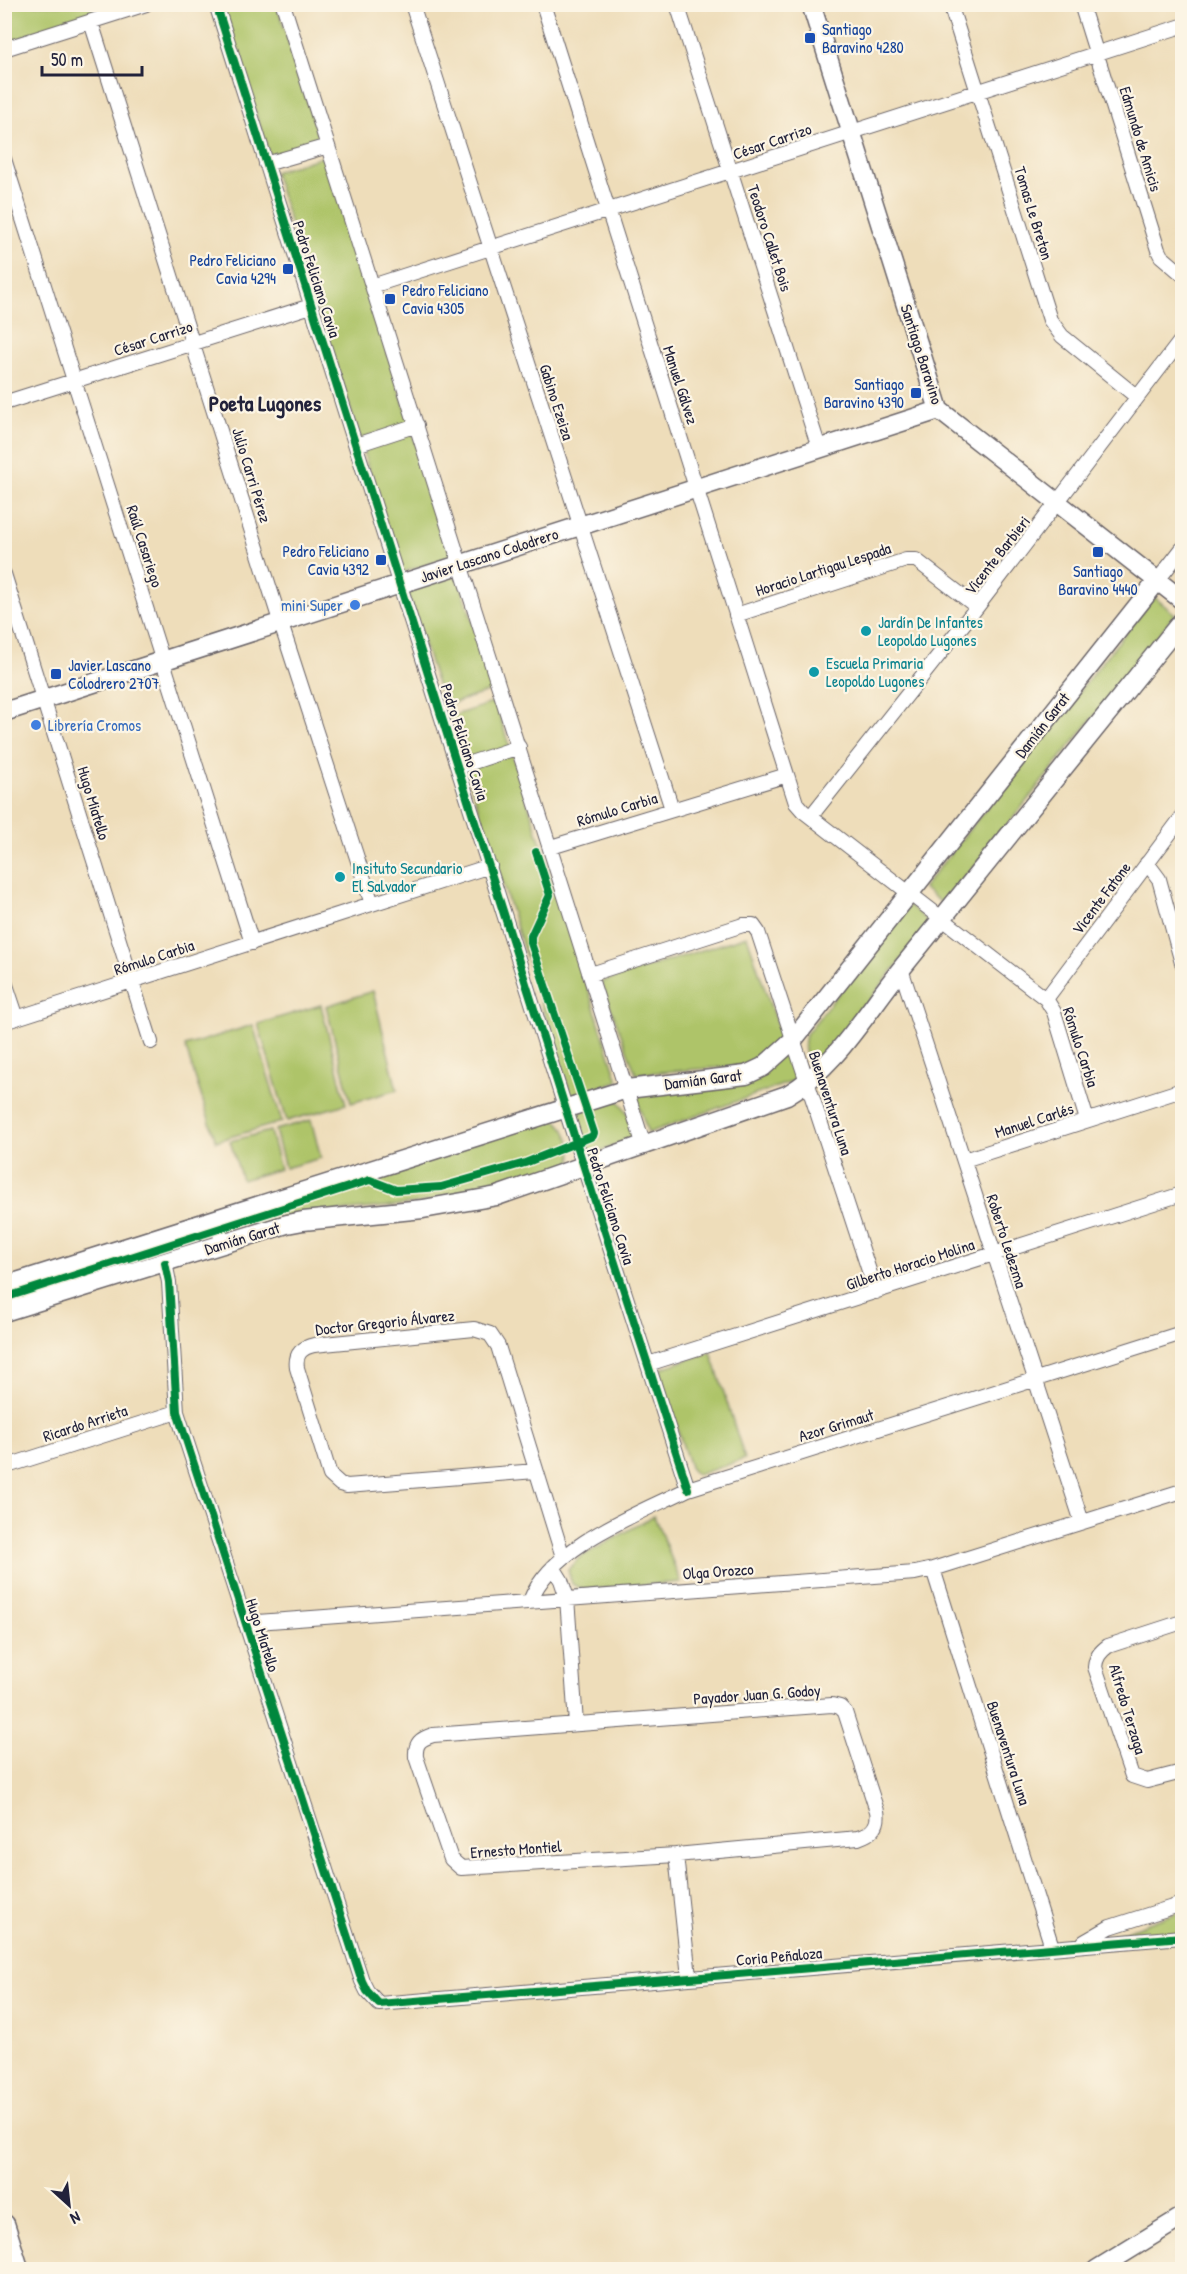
<svg xmlns="http://www.w3.org/2000/svg" width="1187" height="2274" font-family="'Patrick Hand',sans-serif">
	<style>
		.green { fill: #aec469; stroke: #687352; stroke-width: 1.5 }
		.lines { fill: none; stroke-linecap: round; stroke-linejoin: round }
		.minor-casing { stroke: #696367; stroke-width: 16 }
		.secondary-casing { stroke: #696367; stroke-width: 21 }
		.primary-casing { stroke: #696367; stroke-width: 24 }
		.minor { stroke: #fff; stroke-width: 14 }
		.secondary { stroke: #fff; stroke-width: 18 }
		.primary { stroke: #fff; stroke-width: 21 }
		.cycleway-casing { stroke: #fcf5e5; stroke-width: 11 }
		.cycleway { stroke: #00873e; stroke-width: 8 }
		.transit-dot { fill: #1a4fb4; stroke: #fcf5e5; stroke-width: 2 }
		.shop-dot { fill: #3f7fe0; stroke: #fcf5e5; stroke-width: 2 }
		.culture-dot { fill: #0f9aa8; stroke: #fcf5e5; stroke-width: 2 }
		.labels { text-anchor: middle; stroke-width: 4.5; stroke-linejoin: round; paint-order: stroke }
		.transit-label { font-size: 16px; fill: #164399; stroke: #fcf5e5; text-anchor: start }
		.street-label { font-size: 16px; fill: #22223b; stroke: #fcf5e5 }
		.shop-label { font-size: 16px; fill: #366cbe; stroke: #fcf5e5; text-anchor: end }
		.culture-label { font-size: 16px; fill: #0d838f; stroke: #fcf5e5; text-anchor: start }
		.district-label { font-size: 22px; font-weight: bold; fill: #22223b; stroke: #fcf5e5 }
	</style>
	<rect width="100%" height="100%" fill="#fcf5e5"/>
	<filter id="ink" filterUnits="userSpaceOnUse"><feTurbulence type="fractalNoise" baseFrequency=".0167" numOctaves="2"/><feDisplacementMap in="SourceGraphic" scale="12" xChannelSelector="R" yChannelSelector="G"/><feConvolveMatrix kernelMatrix="1 2 1 2 8 2 1 2 1" color-interpolation-filters="sRGB"/></filter>
	<filter id="wash" filterUnits="userSpaceOnUse"><feTurbulence type="fractalNoise" baseFrequency=".008" numOctaves="4" result="noise"/><feDisplacementMap in="SourceGraphic" scale="24" xChannelSelector="R" yChannelSelector="G"/><feGaussianBlur stdDeviation="1.35" result="paint"/><feColorMatrix in="noise" values="0 0 0 0 0 0 0 0 0 0 0 0 0 0 0 0 0 1.4 0 .05"/><feComposite in="paint" operator="in"/></filter>
	<g filter="url(#wash)">
		<rect width="100%" height="100%" fill="#eeddba"/>
		<path class="green" d="M 5,5 L 125,5 L 5,43 Z
			M 221,5 L 277,5 L 320,142 L 270,158 Z
			M 325,156 L 410,423 L 360,439 L 274,172 Z
			M 412,432 L 452,556 L 401,573 L 362,448 Z
			M 458,575 L 494,690 L 444,706 L 407,592 Z
			M 1154,597 L 1175,614 L 944,905 L 923,888 Z
			M 495,702 L 618,1081 L 571,1096 L 449,717 Z
			M 909,905 L 930,923 L 815,1069 L 808,1065 L 804,1046 L 806,1034 Z
			M 747,936 L 781,1037 L 750,1065 L 636,1074 L 601,982 Z
			M 373,991 L 397,1090 L 351,1103 L 326,1006 Z
			M 321,1005 L 346,1104 L 287,1121 L 258,1024 Z
			M 253,1025 L 282,1122 L 216,1141 L 185,1046 Z
			M 788,1054 L 799,1079 L 648,1133 L 638,1103 L 638,1094 Z
			M 614,1098 C 626,1106 633,1122 633,1137 L 593,1155 L 586,1152 L 576,1122 L 579,1110 Z
			M 553,1118 C 568,1128 574,1146 571,1164 L 499,1189 L 413,1204 L 340,1211 L 5,1306 L 5,1290 Z
			M 311,1120 L 321,1158 L 285,1168 L 275,1130 Z
			M 270,1131 L 280,1169 L 242,1180 L 230,1141 Z
			M 711,1352 L 745,1459 L 697,1475 L 691,1470 L 660,1376 L 662,1368 Z
			M 654,1516 L 681,1582 L 583,1590 L 572,1584 L 568,1570 L 579,1558 Z
			M 1182,1911 L 1182,1934 L 1098,1941 Z"/>
	</g>
	<g filter="url(#ink)">
		<g class="lines">
			<g class="minor-casing">
				<path id="minor" d="M 216,4 L 584,1167 L 688,1489
					M 283,4 L 644,1146
					M 412,4 L 672,809
					M 543,4 L 787,775
					M 677,4 L 819,448
					M 950,4 L 1050,320 L 1062,336 L 1137,397
					M 1081,4 L 1158,250 L 1161,256 L 1182,274
					M 91,22 L 281,624 L 372,904
					M 4,49 L 146,4
					M 4,159 L 252,943
					M 266,164 L 328,146
					M 372,286 L 1182,26
					M 4,403 L 311,306
					M 356,445 L 417,425
					M 4,574 L 151,1042
					M 1158,580 L 1182,549
					M 736,615 L 906,560 L 916,560 L 977,607
					M 458,767 L 519,747
					M 811,816 L 977,607 L 1182,339
					M 551,847 L 787,775 L 796,803 L 803,811 L 1046,999 L 1054,1012 L 1087,1120
					M 1147,863 L 1159,879 L 1182,963
					M 901,969 L 1082,1522
					M 591,974 L 743,925 L 753,925 L 758,932 L 876,1292
					M 4,979 L 17,1018
					M 1046,999 L 1182,817
					M 4,1022 L 490,866
					M 964,1160 L 1182,1090
					M 216,1219 L 223,1244
					M 165,1263 L 169,1282 L 177,1412 L 362,1981 L 367,1991 L 379,2004 L 1182,1937
					M 648,1364 L 1182,1194
					M 4,1467 L 177,1412
					M 536,1471 L 347,1486 L 340,1484 L 330,1475 L 297,1368 C 295,1354 301,1348 314,1345 L 474,1329 L 490,1334 L 498,1346 L 563,1557
					M 553,1567 L 561,1580 L 567,1598 L 576,1724
					M 933,1569 L 1052,1947
					M 530,1601 C 552,1545 638,1514 688,1489 L 1182,1333
					M 1182,1622 L 1108,1646 C 1100,1652 1096,1657 1095,1667 L 1132,1776 L 1147,1781 L 1182,1772
					M 245,1623 L 915,1573 L 933,1569 L 1182,1491
					M 676,1855 L 858,1838 C 871,1834 880,1826 877,1811 L 845,1712 L 840,1707 L 832,1705 L 433,1735 C 420,1739 415,1743 416,1757 L 451,1859 L 461,1868 L 676,1855 L 689,1977
					M 1084,1942 L 1110,1927 L 1182,1904"/>
			</g>
			<g class="secondary-casing">
				<path id="secondary" d="M 811,4 L 939,410 L 1182,600
					M 4,712 L 939,410
					M 4,1286 L 627,1089 L 746,1075 L 763,1067 L 793,1040 L 1158,580
					M 4,1312 L 287,1224 L 303,1221 L 423,1209 L 497,1196 L 787,1095 C 837,1066 866,1012 902,968 C 996,853 1089,737 1182,621
					M 1096,2270 L 1182,2217"/>
			</g>
			<g class="primary-casing">
				<path id="primary" d="M 4,2225 L 18,2270"/>
			</g>
			<use href="#minor" class="minor"/>
			<use href="#secondary" class="secondary"/>
			<use href="#primary" class="primary"/>
			<g class="cycleway-casing">
				<path id="cycleway" d="M 216,4 L 584,1167 L 688,1489
					M 165,1263 L 169,1282 L 177,1412 L 362,1981 L 367,1991 L 379,2004 L 1182,1937
					M 4,1298 L 370,1180 L 396,1190 L 441,1187 L 525,1163 L 593,1136 L 594,1133 L 531,943 L 531,936 L 550,895 L 536,852"/>
			</g>
			<use href="#cycleway" class="cycleway"/>
		</g>
	</g>
	<g class="transit-dot">
		<rect x="804" y="32" width="12" height="12" rx="3"/>
		<rect x="282" y="263" width="12" height="12" rx="3"/>
		<rect x="384" y="293" width="12" height="12" rx="3"/>
		<rect x="910" y="387" width="12" height="12" rx="3"/>
		<rect x="1092" y="546" width="12" height="12" rx="3"/>
		<rect x="375" y="554" width="12" height="12" rx="3"/>
		<rect x="50" y="668" width="12" height="12" rx="3"/>
	</g>
	<g class="shop-dot">
		<circle cx="355" cy="605" r="6"/>
		<circle cx="36" cy="725" r="6"/>
	</g>
	<g class="culture-dot">
		<circle cx="866" cy="631" r="6"/>
		<circle cx="814" cy="672" r="6"/>
		<circle cx="340" cy="877" r="6"/>
	</g>
	<g class="labels">
		<g class="transit-label">
			<text x="822" y="35">Santiago<tspan x="822" dy="18">Baravino 4280</tspan></text>
			<text x="276" y="266" text-anchor="end">Pedro Feliciano<tspan x="276" dy="18">Cavia 4294</tspan></text>
			<text x="402" y="296">Pedro Feliciano<tspan x="402" dy="18">Cavia 4305</tspan></text>
			<text x="904" y="390" text-anchor="end">Santiago<tspan x="904" dy="18">Baravino 4390</tspan></text>
			<text x="369" y="557" text-anchor="end">Pedro Feliciano<tspan x="369" dy="18">Cavia 4392</tspan></text>
			<text x="1098" y="577" text-anchor="middle">Santiago<tspan x="1098" dy="18">Baravino 4440</tspan></text>
			<text x="68" y="671">Javier Lascano<tspan x="68" dy="18">Colodrero 2707</tspan></text>
		</g>
		<g class="street-label">
			<text transform="translate(1141 139) rotate(73)" y="6">Edmundo de Amicis</text>
			<text transform="translate(772 141) rotate(-19)" y="6">César Carrizo</text>
			<text transform="translate(1034 213) rotate(73)" y="6">Tomas Le Breton</text>
			<text transform="translate(770 238) rotate(72)" y="6">Teodoro Callet Bois</text>
			<text transform="translate(317 279) rotate(72)" y="6">Pedro Feliciano Cavia</text>
			<text transform="translate(153 338) rotate(-18)" y="6">César Carrizo</text>
			<text transform="translate(922 354) rotate(72)" y="6">Santiago Baravino</text>
			<text transform="translate(681 385) rotate(72)" y="6">Manuel Gálvez</text>
			<text transform="translate(557 402) rotate(72)" y="6">Gabino Ezeiza</text>
			<text transform="translate(252 475) rotate(73)" y="6">Julio Carri Pérez</text>
			<text transform="translate(145 546) rotate(72)" y="6">Raúl Casariego</text>
			<text transform="translate(489 555) rotate(-18)" y="6">Javier Lascano Colodrero</text>
			<text transform="translate(997 555) rotate(-52)" y="6">Vicente Barbieri</text>
			<text transform="translate(823 569) rotate(-18)" y="6">Horacio Lartigau Lespada</text>
			<text transform="translate(1042 725) rotate(-52)" y="6">Damián Garat</text>
			<text transform="translate(465 742) rotate(72)" y="6">Pedro Feliciano Cavia</text>
			<text transform="translate(94 803) rotate(73)" y="6">Hugo Miatello</text>
			<text transform="translate(617 809) rotate(-17)" y="6">Rómulo Carbia</text>
			<text transform="translate(1101 898) rotate(-53)" y="6">Vicente Fatone</text>
			<text transform="translate(154 957) rotate(-18)" y="6">Rómulo Carbia</text>
			<text transform="translate(1081 1047) rotate(72)" y="6">Rómulo Carbia</text>
			<text transform="translate(703 1079) rotate(-7)" y="6">Damián Garat</text>
			<text transform="translate(831 1103) rotate(72)" y="6">Buenaventura Luna</text>
			<text transform="translate(1034 1120) rotate(-18)" y="6">Manuel Carlés</text>
			<text transform="translate(611 1206) rotate(72)" y="6">Pedro Feliciano Cavia</text>
			<text transform="translate(242 1238) rotate(-17)" y="6">Damián Garat</text>
			<text transform="translate(1007 1241) rotate(72)" y="6">Roberto Ledezma</text>
			<text transform="translate(910 1264) rotate(-18)" y="6">Gilberto Horacio Molina</text>
			<text transform="translate(385 1322) rotate(-6)" y="6">Doctor Gregorio Álvarez</text>
			<text transform="translate(85 1423) rotate(-18)" y="6">Ricardo Arrieta</text>
			<text transform="translate(836 1425) rotate(-17)" y="6">Azor Grimaut</text>
			<text transform="translate(718 1571) rotate(-4)" y="6">Olga Orozco</text>
			<text transform="translate(263 1635) rotate(72)" y="6">Hugo Miatello</text>
			<text transform="translate(757 1694) rotate(-4)" y="6">Payador Juan G. Godoy</text>
			<text transform="translate(1128 1709) rotate(73)" y="6">Alfredo Terzaga</text>
			<text transform="translate(1009 1753) rotate(72)" y="6">Buenaventura Luna</text>
			<text transform="translate(516 1849) rotate(-4)" y="6">Ernesto Montiel</text>
			<text transform="translate(779 1956) rotate(-5)" y="6">Coria Peñaloza</text>
		</g>
		<g class="shop-label">
			<text x="343" y="611">mini Super</text>
			<text x="48" y="731" text-anchor="start">Librería Cromos</text>
		</g>
		<g class="culture-label">
			<text x="878" y="628">Jardín De Infantes<tspan x="878" dy="18">Leopoldo Lugones</tspan></text>
			<text x="826" y="669">Escuela Primaria<tspan x="826" dy="18">Leopoldo Lugones</tspan></text>
			<text x="352" y="874">Insituto Secundario<tspan x="352" dy="18">El Salvador</tspan></text>
		</g>
		<g class="district-label">
			<text x="265" y="411">Poeta Lugones</text>
		</g>
	</g>
	<rect width="1187" height="2274" fill="none" stroke="#fcf5e5" stroke-width="24"/>
	<g transform="translate(69 2205) rotate(153)" stroke="#fcf5e5" stroke-width="4.5" paint-order="stroke">
	<path d="M0-4.5L10 22L0 15L-10 22Z" fill="#22223b"/>
	<text y="-9" font-size="16" font-weight="bold" text-anchor="middle" fill="#22223b">N</text>
	</g>
	<path d="M42 66v9h100v-9" fill="none" stroke="#22223b" stroke-width="3"/>
	<text x="51" y="66" font-size="18" fill="#22223b" stroke="#fcf5e5" stroke-width="4.5" paint-order="stroke">50 m</text>
</svg>
